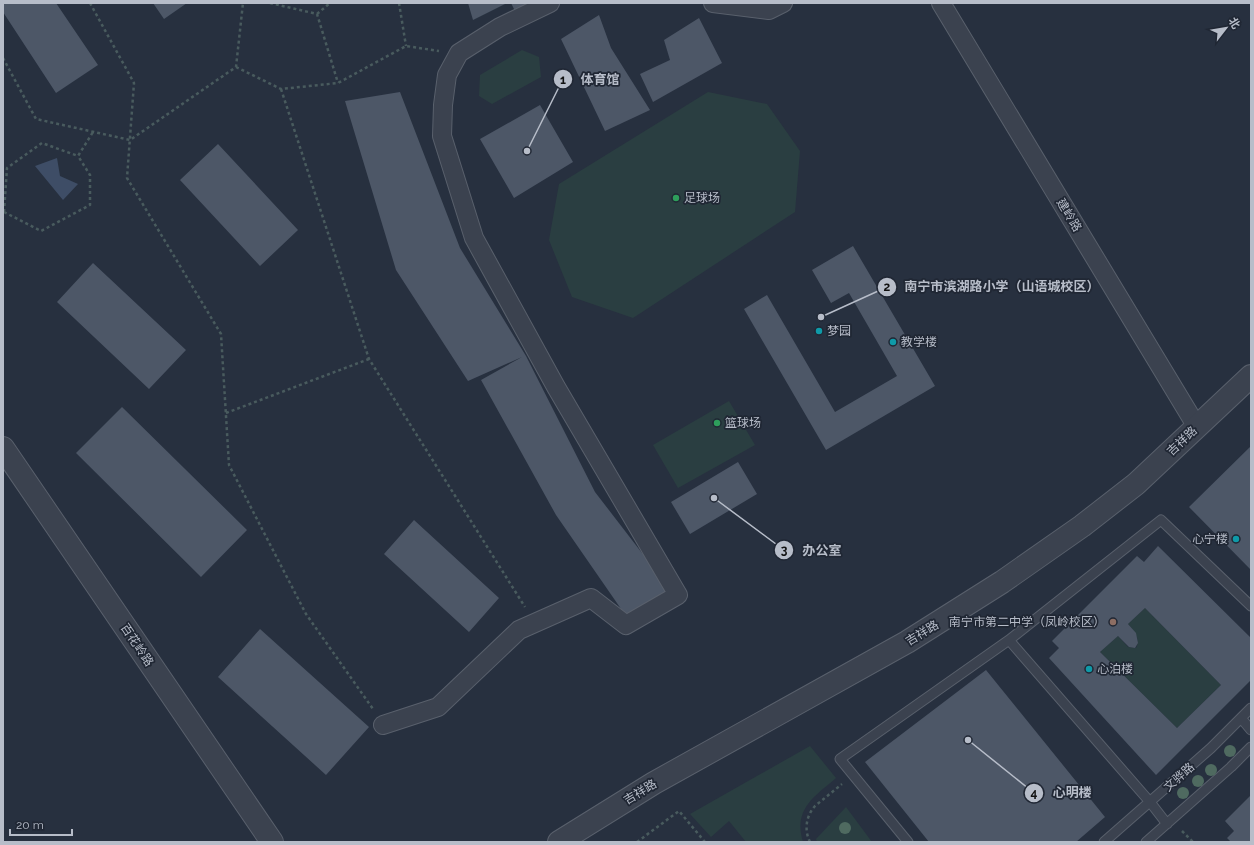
<svg xmlns="http://www.w3.org/2000/svg" width="1254" height="845" font-family="Raleway,'Noto Sans SC',sans-serif">
	<style>
		.green { fill: #2a3e41 }
		.water { fill: #3e4d66 }
		.building { fill: #4d5767; fill-rule: evenodd }
		.lines { fill: none; stroke-linecap: round; stroke-linejoin: round }
		.service-casing { stroke: #59606c; stroke-width: 11 }
		.minor-casing { stroke: #59606c; stroke-width: 20 }
		.tertiary-casing { stroke: #59606c; stroke-width: 24 }
		.path { stroke: #495b5e; stroke-width: 2.5; stroke-dasharray: 3 3; stroke-linecap: butt }
		.service { stroke: #3b424f; stroke-width: 9 }
		.minor { stroke: #3b424f; stroke-width: 18 }
		.tertiary { stroke: #3b424f; stroke-width: 22 }
		.tree { fill: #4f6a60 }
		.leisure-dot { fill: #2e9e5b; stroke: #202734; stroke-width: 1.5 }
		.culture-dot { fill: #0f9aa8; stroke: #202734; stroke-width: 1.5 }
		.education-dot { fill: #8d6e63; stroke: #202734; stroke-width: 1.5 }
		.labels { text-anchor: middle; stroke-width: 3.5; stroke-linejoin: round; paint-order: stroke }
		.poi-label { font-size: 12px; fill: #b7bdc9; stroke: #202734; text-anchor: start }
		.street-label { font-size: 12px; fill: #b7bdc9; stroke: #202734 }
		.leader { fill: none; stroke: #b7bdc9; stroke-width: 1.5 }
		.callout-dot { fill: #b7bdc9; stroke: #202734; stroke-width: 1.5 }
		.mark-label { font-size: 12px; text-anchor: middle; font-weight: bold; fill: #111 }
		.callout-label { font-size: 13px; text-anchor: middle; font-weight: bold; fill: #b7bdc9; stroke: #202734; stroke-width: 3.5; stroke-linejoin: round; paint-order: stroke }
	</style>
	<rect width="100%" height="100%" fill="#27303f"/>
	<path class="green" d="M 522,50 L 539,57 L 541,77 L 492,104 L 479,96 L 480,75 Z
		M 708,92 L 767,104 L 800,151 L 795,212 L 633,318 L 572,297 L 549,240 L 559,184 Z
		M 729,401 L 755,445 L 678,488 L 653,445 Z
		M 1145,608 L 1221,685 L 1177,728 L 1100,652 L 1118,636 L 1128,647 L 1136,648 C 1141,639 1134,631 1128,624 Z
		M 810,746 L 836,778 C 814,797 793,809 803,842 L 746,842 L 729,821 L 711,837 L 690,814 Z
		M 846,807 L 872,842 L 817,842 L 816,839 Z"/>
	<path class="water" d="M 57,158 L 60,176 L 78,184 L 63,200 L 35,166 Z"/>
	<path class="building" d="M 3,3 L 56,3 L 98,65 L 56,93 L 3,12 Z
		M 153,3 L 187,3 L 164,19 Z
		M 468,3 L 507,3 L 473,20 Z
		M 511,3 L 533,3 L 515,11 Z
		M 599,15 L 611,48 L 650,110 L 605,131 L 561,39 Z
		M 699,18 L 722,63 L 653,102 L 640,74 L 670,60 L 664,40 Z
		M 400,92 L 460,248 L 526,356 L 595,492 L 672,592 L 628,619 L 556,515 L 481,380 L 522,357 L 468,381 L 396,270 L 345,101 Z
		M 540,105 L 573,162 L 514,198 L 480,139 Z
		M 218,144 L 298,230 L 260,266 L 180,180 Z
		M 853,246 L 935,386 L 826,450 L 744,309 L 767,295 L 835,412 L 897,376 L 849,293 L 831,303 L 812,270 Z
		M 93,263 L 186,350 L 149,389 L 57,302 Z
		M 122,407 L 247,530 L 201,577 L 76,453 Z
		M 1251,446 L 1251,570 L 1189,507 Z
		M 738,462 L 757,494 L 690,534 L 671,502 Z
		M 414,520 L 499,598 L 469,632 L 384,554 Z
		M 1158,546 L 1251,638 L 1251,680 L 1156,775 L 1049,658 L 1059,648 L 1052,641 L 1137,556 L 1144,562 ZM 1145,608 L 1221,685 L 1177,728 L 1100,652 L 1118,636 L 1129,647 L 1135,648 L 1138,643 L 1136,633 L 1128,624 Z
		M 260,629 L 369,727 L 326,775 L 218,677 Z
		M 986,670 L 1105,817 L 1076,842 L 929,842 L 865,762 Z
		M 1251,795 L 1251,842 L 1231,842 L 1227,838 L 1234,831 L 1225,821 Z"/>
	<g class="lines">
		<g class="service-casing">
			<path id="service" d="M 1241,718 L 1251,730
				M 1167,824 L 1150,802 L 1009,640 L 1161,520 L 1251,606
				M 908,842 L 840,759 L 1009,640
				M 1104,842 L 1211,748 L 1251,708
				M 1146,842 L 1231,767 L 1251,747"/>
		</g>
		<g class="minor-casing">
			<path id="minor" d="M 713,3 L 769,10 L 783,3
				M 941,3 L 1197,427
				M 383,725 L 438,707 L 519,630 L 591,598 L 626,625 L 678,595 L 556,387 L 474,238 L 442,136 L 443,105 L 447,75 L 459,53 L 500,27 L 550,3"/>
		</g>
		<g class="tertiary-casing">
			<path id="tertiary" d="M 3,448 L 272,842
				M 559,842 L 654,783 L 907,642 L 1002,582 L 1082,526 L 1136,484 L 1251,376"/>
		</g>
		<path class="path" d="M 90,3 L 134,83 L 127,178 L 221,334 L 229,465 L 306,614 L 373,709
			M 270,3 L 317,14 L 338,83
			M 399,3 L 406,46
			M 317,14 L 330,3
			M 3,58 L 36,119 L 130,140 L 236,67 L 243,3
			M 236,67 L 281,89 L 338,83 L 406,46 L 439,51
			M 281,89 L 369,359 L 525,607
			M 4,212 L 7,168 L 42,143 L 78,156 L 93,132
			M 4,212 L 41,231 L 90,205 L 90,175 L 78,156
			M 226,413 L 369,359
			M 1182,831 L 1193,842
			M 637,842 L 679,811 L 705,842
			M 810,842 C 804,830 806,816 815,806 L 842,784"/>
		<use href="#service" class="service"/>
		<use href="#minor" class="minor"/>
		<use href="#tertiary" class="tertiary"/>
	</g>
	<g class="tree">
		<circle cx="1230" cy="751" r="6"/>
		<circle cx="1211" cy="770" r="6"/>
		<circle cx="1198" cy="781" r="6"/>
		<circle cx="1183" cy="793" r="6"/>
		<circle cx="845" cy="828" r="6"/>
	</g>
	<g class="leisure-dot">
		<circle cx="676" cy="198" r="4"/>
		<circle cx="717" cy="423" r="4"/>
	</g>
	<g class="culture-dot">
		<circle cx="819" cy="331" r="4"/>
		<circle cx="893" cy="342" r="4"/>
		<circle cx="1236" cy="539" r="4"/>
		<circle cx="1089" cy="669" r="4"/>
	</g>
	<circle class="education-dot" cx="1113" cy="622" r="4"/>
	<g class="labels">
		<g class="poi-label">
			<text x="684" y="202">足球场</text>
			<text x="827" y="335">梦园</text>
			<text x="901" y="346">教学楼</text>
			<text x="725" y="427">篮球场</text>
			<text x="1228" y="543" text-anchor="end">心宁楼</text>
			<text x="1105" y="626" text-anchor="end">南宁市第二中学（凤岭校区）</text>
			<text x="1097" y="673">心泊楼</text>
		</g>
		<g class="street-label">
			<text transform="translate(1069 215) rotate(59)" y="4">建岭路</text>
			<text transform="translate(1182 441) rotate(-43)" y="4">吉祥路</text>
			<text transform="translate(922 633) rotate(-31)" y="4">吉祥路</text>
			<text transform="translate(137 645) rotate(56)" y="4">百花岭路</text>
			<text transform="translate(1179 777) rotate(-42)" y="4">文骅路</text>
			<text transform="translate(640 792) rotate(-31)" y="4">吉祥路</text>
		</g>
	</g>
	<path class="leader" d="M527 151L563 79M821 317L887 287M714 498L784 550M968 740L1034 793"/>
	<g class="callout-dot">
		<circle cx="527" cy="151" r="4"/>
		<circle cx="821" cy="317" r="4"/>
		<circle cx="714" cy="498" r="4"/>
		<circle cx="968" cy="740" r="4"/>
		<circle cx="563" cy="79" r="10"/>
		<circle cx="887" cy="287" r="10"/>
		<circle cx="784" cy="550" r="10"/>
		<circle cx="1034" cy="793" r="10"/>
	</g>
	<g class="mark-label">
		<text x="563" y="84">1</text>
		<text x="887" y="291">2</text>
		<text x="784" y="554">3</text>
		<text x="1034" y="797">4</text>
	</g>
	<g class="callout-label">
		<text x="600" y="84">体育馆</text>
		<text x="1002" y="291">南宁市滨湖路小学（山语城校区）</text>
		<text x="822" y="555">办公室</text>
		<text x="1072" y="797">心明楼</text>
	</g>
	<rect width="1254" height="845" fill="none" stroke="#b7bdc9" stroke-width="8"/>
	<g transform="translate(1226 28) rotate(59)" stroke="#202734" stroke-width="3" paint-order="stroke">
	<path d="M0-3L7 15L0 10L-7 15Z" fill="#b7bdc9"/>
	<text y="-6" font-size="11" font-weight="bold" text-anchor="middle" fill="#b7bdc9">北</text>
	</g>
	<path d="M10 829v6h62v-6" fill="none" stroke="#b7bdc9" stroke-width="2"/>
	<text x="16" y="829" font-size="12" fill="#b7bdc9" stroke="#202734" stroke-width="3" paint-order="stroke">20 m</text>
</svg>
